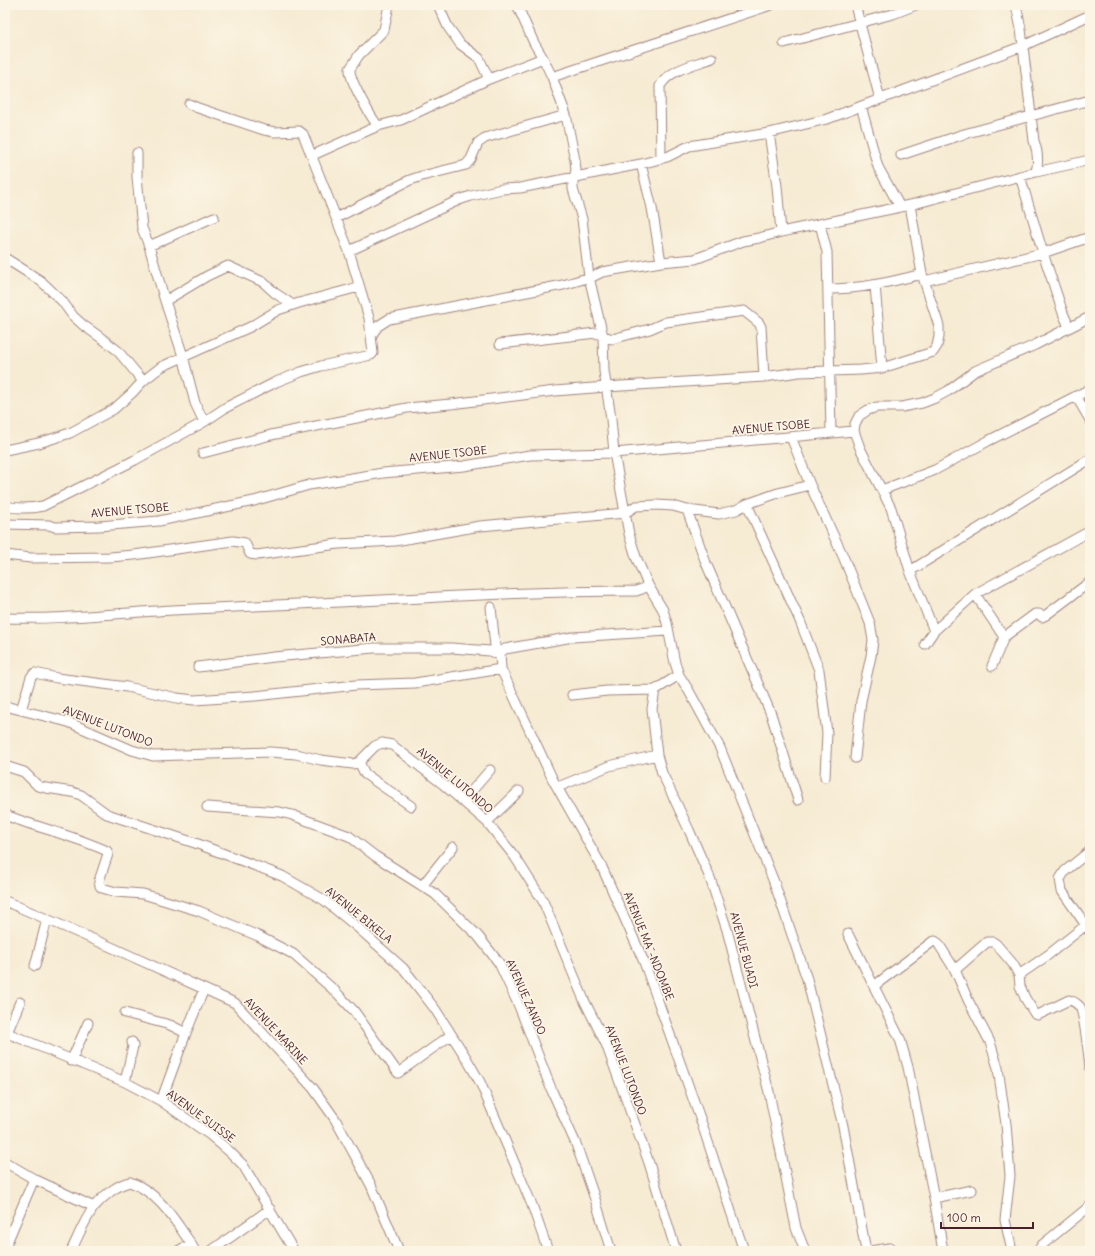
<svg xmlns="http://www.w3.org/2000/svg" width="1095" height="1256" font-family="Delius,sans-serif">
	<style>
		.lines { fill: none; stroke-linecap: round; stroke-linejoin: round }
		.minor-casing { stroke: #a0857f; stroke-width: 11 }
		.minor { stroke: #fff; stroke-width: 9 }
		.labels { text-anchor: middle; stroke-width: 3.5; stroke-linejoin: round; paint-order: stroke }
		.street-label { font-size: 11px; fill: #4a1f2b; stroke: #fcf5e5 }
	</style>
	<rect width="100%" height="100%" fill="#fcf5e5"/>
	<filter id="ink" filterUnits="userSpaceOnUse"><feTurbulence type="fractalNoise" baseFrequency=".025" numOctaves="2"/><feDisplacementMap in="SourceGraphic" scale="8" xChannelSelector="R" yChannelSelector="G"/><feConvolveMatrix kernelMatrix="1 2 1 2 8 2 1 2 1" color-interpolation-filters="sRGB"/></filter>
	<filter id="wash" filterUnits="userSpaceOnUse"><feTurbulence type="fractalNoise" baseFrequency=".012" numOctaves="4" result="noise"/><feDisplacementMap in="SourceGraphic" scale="16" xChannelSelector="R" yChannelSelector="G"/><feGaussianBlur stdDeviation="0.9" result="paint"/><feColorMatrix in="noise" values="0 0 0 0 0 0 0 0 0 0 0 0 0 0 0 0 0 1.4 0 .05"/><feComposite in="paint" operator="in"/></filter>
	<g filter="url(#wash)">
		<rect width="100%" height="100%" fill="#f6ebd3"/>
	</g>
	<g filter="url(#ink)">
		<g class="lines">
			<g class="minor-casing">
				<path id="minor" d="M 438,5 L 448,27 L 456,38 L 460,44 L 479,58 L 489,79
					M 517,5 L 534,43 L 543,58 L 552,77 L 566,115 L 575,160 L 576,170 L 573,182 L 573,189 L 582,219 L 589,277 L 603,336 L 604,371 L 611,419 L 614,453 L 629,534 L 636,557 L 648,585 L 663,610 L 667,623 L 675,663 L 679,675 L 689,691 L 720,748 L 774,882 L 807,979 L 843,1126 L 866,1251
					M 855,5 L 880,99
					M 1016,5 L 1021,29 L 1034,141 C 1038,152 1039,161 1036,172
					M 784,43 L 893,14 L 916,5
					M 552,77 L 771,5
					M 861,106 L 878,167 L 900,207
					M 378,126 C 371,117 349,80 350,69 L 359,55 L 384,30 L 389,5
					M 769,133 L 777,186 L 781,232
					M 137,153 L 137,177 L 142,228 L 149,246 L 165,301 L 183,356 L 195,403 L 204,422
					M 313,155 L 378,126 L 401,120 L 489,79 L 543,58
					M 901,155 L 964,134 L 1090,100
					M 661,159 L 660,86 C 670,69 694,65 712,58
					M 641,164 L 652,208 L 661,262
					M 1020,176 L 1043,253 L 1063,313 L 1069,327
					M 336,218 L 410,180 L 422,176 L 466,165 L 471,159 L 478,143 L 485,138 L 566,115
					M 820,224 L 827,252 L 831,433
					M 149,246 L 214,217
					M 349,251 L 459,200 L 471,196 L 502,189 L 520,188 L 641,164 L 667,157 L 689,146 L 769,133 L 827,119 L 1023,46 L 1090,15
					M 5,258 L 41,281 L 62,301 L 73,316 L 83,325 L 100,337 L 117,350 L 143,381
					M 924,281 L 1043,253 L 1090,237
					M 875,285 L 882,368
					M 828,289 C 861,289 891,282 922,274
					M 165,301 L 207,276 L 228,266 L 263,282 L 275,293 L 293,305
					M 371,336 L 378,326 L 389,319 L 563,285 L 594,276 L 602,272 L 661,262 L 695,259 L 743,241 L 759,238 L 781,232 L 910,205 L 1036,172 L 1090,160
					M 500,344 L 596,333 L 612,339 L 650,329 L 666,322 L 744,311 L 759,323 L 761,327 L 764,377
					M 1076,396 L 1090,420
					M 791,437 L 810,485 L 843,556 L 870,623 L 873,640 L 871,656 L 861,701 L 855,758
					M 5,450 L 39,443 L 70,433 L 114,409 L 132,393 L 143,381 L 161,367 L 250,327 L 278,310 L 299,303 L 359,287
					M 203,453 L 271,435 L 407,408 L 451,404 L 555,391 L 606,387 L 764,377 L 799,372 L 861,370 L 882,368 L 933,352 L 937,346 L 939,337 L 939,326 L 922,274 L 910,205
					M 882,490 L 935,470 L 988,441 L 1090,389
					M 747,504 L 800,621 L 819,670 L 827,733 L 825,777
					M 5,506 C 18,509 29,509 43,506 L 135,460 L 204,422 L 225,408 L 276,382 L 301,372 L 321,366 L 371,355 L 373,353 L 369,318 L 349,251 L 303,134 L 299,131 L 275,132 L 264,130 L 198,108 L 189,104
					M 687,510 L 706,563 L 771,714 L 798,800
					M 5,524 L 49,525 L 55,527 L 99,526 L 159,521 L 254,501 L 309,485 L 383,473 L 464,466 L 530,455 L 614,453 L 854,431
					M 5,555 L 31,558 L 110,557 L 134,555 L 233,541 L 245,543 L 250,554 L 257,555 L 338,544 L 395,541 L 480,526 L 625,513 L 636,506 L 657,505 L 673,506 L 687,510 L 719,514 L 736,510 L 747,504 L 778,493 L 810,485
					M 910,571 L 1090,459
					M 975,594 L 1004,637
					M 491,607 L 495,646 L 496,649 L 500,653
					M 5,618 C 61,620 117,613 173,610 C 256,606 340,602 423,598 C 494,594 565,591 636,591 L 642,589 L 648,585
					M 668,631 L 573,637 L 505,649 L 500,653 L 501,669 L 553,780 L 601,865 L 644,962 L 701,1121 L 744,1251
					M 934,631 L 910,571 L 891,508 L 860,448 L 854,431 L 855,424 L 859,416 L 868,410 L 877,407 L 902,407 L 922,403 L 935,398 L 948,391 L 975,371 L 1035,345 L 1090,317
					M 925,644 L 934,631 L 975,594 L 1090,531
					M 992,666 L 1004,637 L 1035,614 L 1039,614 L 1042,617 L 1046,615 L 1090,582
					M 198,667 L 274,657 L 374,648 L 451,648 L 490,651 L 499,655
					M 679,675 L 655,690 L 652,709 L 657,755 L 662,773 L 689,830 L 710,878 L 727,930 L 769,1092 L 796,1228 L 805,1251
					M 572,695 L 607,691 L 655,690
					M 5,706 L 68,722 L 132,750 L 153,756 L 270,752 L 296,754 L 321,760 L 353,764 L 359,762 L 375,746 L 382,743 L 392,745 L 444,785 L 487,822 L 515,857 L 543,901 L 584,1000 L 606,1044 L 649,1163 L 676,1251
					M 21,710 L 31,677 L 35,673 L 57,678 L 127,687 L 177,698 L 194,700 L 255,696 L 356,685 L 415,683 L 501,669
					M 359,762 L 365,774 L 411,806
					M 5,766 L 24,772 L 38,786 L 46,788 L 72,792 L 81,795 L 107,814 L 198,844 L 282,876 L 324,900 L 357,927 L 403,968 L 411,978 L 435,1009 L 465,1056 L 480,1082 L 514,1162 L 532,1205 L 548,1251
					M 558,787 L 609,766 L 657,755
					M 463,801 L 490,770
					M 207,807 L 280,812 L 292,815 L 349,836 L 375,856 L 435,894 L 478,936 L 499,963 L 519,1006 L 552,1091 L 576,1144 L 595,1199 L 611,1251
					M 5,815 C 39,828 74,836 107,851 L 108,854 L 99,881 L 100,886 L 102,888 L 116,892 L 143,894 L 199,911 L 258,936 L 293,954 L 335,991 L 354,1011 L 398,1073 L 451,1035
					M 487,822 L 519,791
					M 1090,851 L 1065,871 L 1060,879 L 1062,891 L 1090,931
					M 422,886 L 453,847
					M 5,901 L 111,947 L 235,1003 L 313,1088 L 335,1119 L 371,1185 L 399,1251
					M 848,934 L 900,1039 L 908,1067 L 934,1198 L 943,1251
					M 35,966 L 47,919
					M 955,970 L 987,942 L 993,942 L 996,944 L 1013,964 L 1019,975 L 1020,986 L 1025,998 L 1035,1014 L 1038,1015 L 1069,1000 C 1073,1001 1077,1003 1080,1007 C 1084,1014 1089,1057 1090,1068
					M 1019,975 L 1048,955 L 1086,925
					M 874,986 L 932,942 L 935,941 L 938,943 L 955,970 L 969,1002 L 990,1042 L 998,1068 L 1006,1124 L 1010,1176 L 1005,1220 L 1012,1251
					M 125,1013 L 170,1025 L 186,1033
					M 5,1032 L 125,1082 L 161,1101 L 210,1135 L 230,1152 L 243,1165 L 294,1251
					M 7,1033 L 20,1002
					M 71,1061 L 88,1023
					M 125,1082 L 133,1046 L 132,1042
					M 161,1101 L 186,1033 L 204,989
					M 5,1162 L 34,1179 L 94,1207
					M 934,1198 L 972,1190
					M 5,1247 L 34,1179
					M 71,1251 C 78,1237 85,1219 94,1207 C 102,1197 118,1184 130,1182 C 155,1191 171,1214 185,1235 C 188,1240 193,1245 194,1251
					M 178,1251 L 183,1248 L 194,1249
					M 211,1251 L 270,1209
					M 870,1251 L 890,1248
					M 1038,1251 L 1042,1245 L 1090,1206"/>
			</g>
			<use href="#minor" class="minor"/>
		</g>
	</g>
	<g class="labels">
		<g class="street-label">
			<text transform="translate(771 427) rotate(-5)" y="4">AVENUE TSOBE</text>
			<text transform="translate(448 454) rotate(-6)" y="4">AVENUE TSOBE</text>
			<text transform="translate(130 510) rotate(-5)" y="4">AVENUE TSOBE</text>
			<text transform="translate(348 639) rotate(-5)" y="4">SONABATA</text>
			<text transform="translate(108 726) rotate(21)" y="4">AVENUE LUTONDO</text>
			<text transform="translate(455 780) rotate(40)" y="4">AVENUE LUTONDO</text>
			<text transform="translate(359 915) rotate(39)" y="4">AVENUE BIKELA</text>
			<text transform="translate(649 946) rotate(68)" y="4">AVENUE MA¨-NDOMBE</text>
			<text transform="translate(744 950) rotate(75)" y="4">AVENUE BUADI</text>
			<text transform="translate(526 997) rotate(66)" y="4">AVENUE ZANDO</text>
			<text transform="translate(276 1031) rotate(47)" y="4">AVENUE MARINE</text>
			<text transform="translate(626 1070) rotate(69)" y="4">AVENUE LUTONDO</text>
			<text transform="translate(201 1116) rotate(36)" y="4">AVENUE SUISSE</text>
		</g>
	</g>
	<rect width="1095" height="1256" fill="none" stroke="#fcf5e5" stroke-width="20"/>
	<path d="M941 1222v6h92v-6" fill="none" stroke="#4a1f2b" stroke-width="2"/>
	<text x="947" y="1222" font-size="12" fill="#4a1f2b" stroke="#fcf5e5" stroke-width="3" paint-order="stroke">100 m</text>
</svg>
